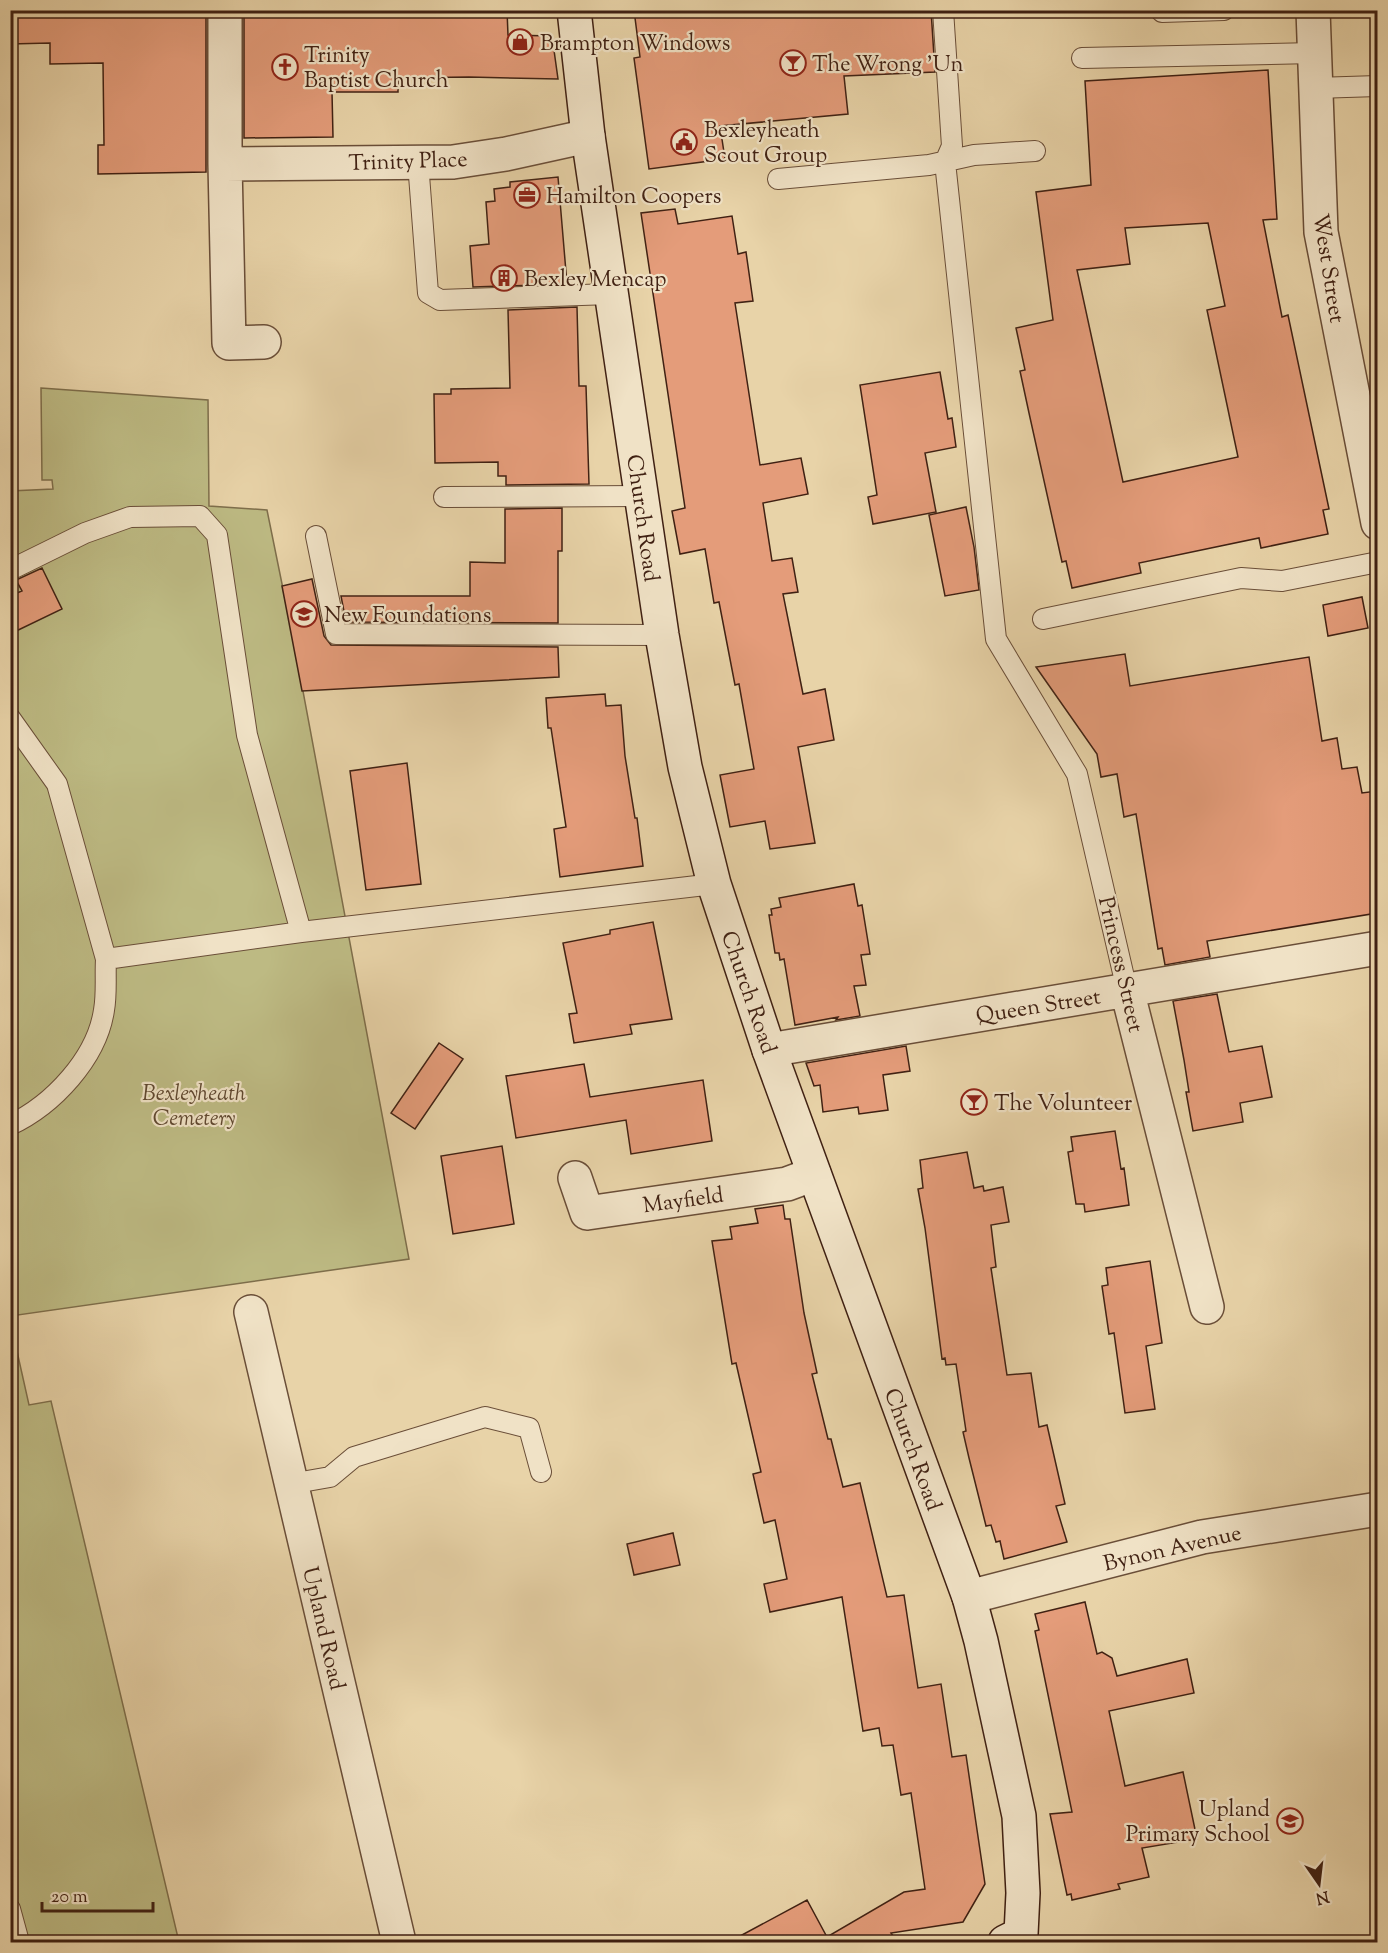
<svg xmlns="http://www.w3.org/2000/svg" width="1388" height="1953" font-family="'Sorts Mill Goudy',serif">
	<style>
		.green { fill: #bdba83; stroke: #7e6e4b; stroke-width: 1.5 }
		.building { fill: #e49c7a; stroke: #402113; stroke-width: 1.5; fill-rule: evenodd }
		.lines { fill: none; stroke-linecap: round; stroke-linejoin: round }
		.lane-casing { stroke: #6a4e38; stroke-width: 22 }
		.street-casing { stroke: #6a4e38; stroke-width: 36 }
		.secondary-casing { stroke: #402113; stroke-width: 36 }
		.lane { stroke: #f0e2c6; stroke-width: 20 }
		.street { stroke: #f0e2c6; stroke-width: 33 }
		.secondary { stroke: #f0e2c6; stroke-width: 33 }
		.labels { text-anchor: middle; stroke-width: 4.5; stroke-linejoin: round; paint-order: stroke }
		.poi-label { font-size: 22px; fill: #402113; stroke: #f0e2c6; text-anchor: start }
		.street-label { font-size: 22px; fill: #402113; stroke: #f0e2c6 }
		.park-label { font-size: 22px; font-style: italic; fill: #5f472f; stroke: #f0e2c6 }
	</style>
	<rect width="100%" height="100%" fill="#e8d3a8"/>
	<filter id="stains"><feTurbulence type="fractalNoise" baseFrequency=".00333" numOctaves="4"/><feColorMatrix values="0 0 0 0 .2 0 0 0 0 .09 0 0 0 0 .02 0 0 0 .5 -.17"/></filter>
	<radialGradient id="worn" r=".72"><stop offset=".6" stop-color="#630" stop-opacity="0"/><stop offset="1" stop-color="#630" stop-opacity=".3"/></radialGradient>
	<path class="green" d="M 41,388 L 208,400 L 209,506 L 267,510 L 294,643 L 409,1259 L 11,1316 L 10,491 L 53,489 L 52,480 L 42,480 Z
		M 10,1320 L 29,1405 L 51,1401 L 179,1942 L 11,1942 Z"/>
	<path class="building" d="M 10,10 L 206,10 L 206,172 L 98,174 L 98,145 L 104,145 L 103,63 L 50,64 L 50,43 L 10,44 Z
		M 244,10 L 507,10 L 508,35 L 552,36 L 558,79 L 469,77 L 398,78 L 398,92 L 332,92 L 333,137 L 244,138 Z
		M 634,10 L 931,10 L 935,72 L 844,76 L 848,114 L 720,126 L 725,159 L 649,169 L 634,58 L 640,57 Z
		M 1268,70 L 1277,219 L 1263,220 L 1282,317 L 1288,315 L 1329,509 L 1323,510 L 1328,534 L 1261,548 L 1259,538 L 1139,563 L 1141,573 L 1072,588 L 1066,561 L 1062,562 L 1029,413 L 1020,371 L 1025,370 L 1016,328 L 1053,320 L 1036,192 L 1091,185 L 1085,81 ZM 1208,223 L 1225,306 L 1207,310 L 1238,457 L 1123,482 L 1077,270 L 1130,264 L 1125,228 Z
		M 558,177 L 567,284 L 473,287 L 470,246 L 489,244 L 486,202 L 495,201 L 494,189 L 510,187 L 510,182 Z
		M 675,209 L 678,224 L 732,216 L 738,254 L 746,252 L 753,301 L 735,303 L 760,465 L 801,458 L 808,494 L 763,503 L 772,561 L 792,558 L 798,592 L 783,594 L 803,694 L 825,689 L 834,740 L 798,747 L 815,843 L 770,849 L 765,821 L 730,827 L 720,775 L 754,769 L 739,684 L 735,685 L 719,602 L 714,603 L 705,549 L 680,554 L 672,511 L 685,508 L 641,213 Z
		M 577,307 L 579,386 L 586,386 L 589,484 L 506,485 L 506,476 L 498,476 L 498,462 L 435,463 L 434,394 L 451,394 L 451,389 L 510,388 L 508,310 Z
		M 940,372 L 948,419 L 952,418 L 956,447 L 925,453 L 936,512 L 873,524 L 868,497 L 877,495 L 860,385 Z
		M 966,507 L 974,547 L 979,590 L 945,596 L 929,515 Z
		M 562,508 L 562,551 L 558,551 L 558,623 L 346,622 L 341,596 L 470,596 L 470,562 L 505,563 L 505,509 Z
		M 42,568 L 62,609 L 10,634 L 10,596 L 22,591 L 16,580 Z
		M 312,579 L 324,636 L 331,645 L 558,647 L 559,677 L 302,691 L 282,586 Z
		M 1362,597 L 1368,628 L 1328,636 L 1323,605 Z
		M 1125,654 L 1130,686 L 1309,657 L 1322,741 L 1337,738 L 1342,769 L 1357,767 L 1362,793 L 1377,791 L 1377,913 L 1207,941 L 1210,957 L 1165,965 L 1162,948 L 1158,949 L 1136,814 L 1124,817 L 1117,774 L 1101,777 L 1097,754 L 1036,667 Z
		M 605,694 L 606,706 L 621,705 L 625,756 L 635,818 L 637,818 L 643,866 L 560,877 L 554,829 L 566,827 L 551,728 L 548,728 L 546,698 Z
		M 407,763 L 421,884 L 366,890 L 350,771 Z
		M 854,884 L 858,906 L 862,905 L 870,954 L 861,955 L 866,985 L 854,986 L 860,1016 L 836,1020 L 838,1017 L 795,1025 L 784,959 L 780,960 L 779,953 L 775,953 L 769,915 L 772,915 L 771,909 L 781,907 L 779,898 Z
		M 653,922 L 672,1019 L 630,1025 L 632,1034 L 574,1043 L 569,1014 L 577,1013 L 563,943 L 610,934 L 610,930 Z
		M 1217,994 L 1229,1052 L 1262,1046 L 1272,1097 L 1240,1103 L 1243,1122 L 1193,1131 L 1186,1092 L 1189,1092 L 1184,1060 L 1173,1001 Z
		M 439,1043 L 463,1059 L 415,1129 L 391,1113 Z
		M 906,1046 L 910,1071 L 883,1075 L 888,1110 L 859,1114 L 858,1107 L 823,1112 L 820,1085 L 814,1086 L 806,1063 Z
		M 584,1064 L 590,1097 L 703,1080 L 712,1141 L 631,1154 L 626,1120 L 516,1138 L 506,1076 Z
		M 1115,1131 L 1121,1169 L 1124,1168 L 1129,1205 L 1085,1212 L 1084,1204 L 1076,1204 L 1068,1152 L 1073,1151 L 1071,1137 Z
		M 502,1146 L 514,1224 L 453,1234 L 441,1156 Z
		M 967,1152 L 974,1188 L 983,1186 L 984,1191 L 1003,1187 L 1009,1222 L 991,1225 L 996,1267 L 991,1268 L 1007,1375 L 1031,1373 L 1039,1427 L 1047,1425 L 1065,1504 L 1056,1506 L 1067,1542 L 1004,1559 L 1000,1541 L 996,1542 L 991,1525 L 986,1526 L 969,1458 L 963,1432 L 966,1431 L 956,1364 L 946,1365 L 945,1358 L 942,1359 L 925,1228 L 918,1189 L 923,1188 L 920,1160 Z
		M 783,1205 L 785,1219 L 790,1219 L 804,1313 L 817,1373 L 812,1374 L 828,1439 L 831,1439 L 843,1487 L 860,1483 L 887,1597 L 904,1595 L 918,1688 L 941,1684 L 952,1757 L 966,1755 L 985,1884 L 963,1922 L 891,1933 L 897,1942 L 729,1942 L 807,1900 L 827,1937 L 904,1892 L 925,1889 L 911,1793 L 901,1795 L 893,1745 L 882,1746 L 879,1728 L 863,1731 L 842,1597 L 770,1612 L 764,1584 L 787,1579 L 775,1520 L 764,1523 L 753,1474 L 761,1472 L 736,1363 L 732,1364 L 712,1241 L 732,1239 L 730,1227 L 758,1223 L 755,1209 Z
		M 1150,1261 L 1162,1343 L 1146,1346 L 1155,1409 L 1125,1413 L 1114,1333 L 1109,1334 L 1102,1286 L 1108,1285 L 1106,1268 Z
		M 673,1533 L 680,1565 L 634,1575 L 627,1544 Z
		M 1085,1602 L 1097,1654 L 1102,1652 L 1112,1658 L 1117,1676 L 1187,1659 L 1194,1693 L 1109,1711 L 1125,1786 L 1183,1772 L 1197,1839 L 1142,1848 L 1149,1877 L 1118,1884 L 1120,1889 L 1072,1900 L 1071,1894 L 1067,1895 L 1050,1814 L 1072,1812 L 1035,1631 L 1039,1630 L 1035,1614 Z"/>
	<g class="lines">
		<g class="lane-casing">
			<path id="lane" d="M 943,10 L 952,146 L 945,162 L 996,639 L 1077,774 L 1127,990
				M 1160,10 L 1162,12 L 1224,10
				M 1082,58 L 1314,53
				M 1315,88 L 1378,86
				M 418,162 L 428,293 L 440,300 L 611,294
				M 778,179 L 929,165 L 974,155 L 1035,151
				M 444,497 L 641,496
				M 316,536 L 336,634 L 662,635
				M 10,570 L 85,533 L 130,517 L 200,516 L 217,535 L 247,735 L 301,932
				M 1043,619 L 1241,578 L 1282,581 L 1378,562
				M 10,718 L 57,784 L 106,959
				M 10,1125 C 53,1105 97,1058 104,1010 C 107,994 105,976 106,959 L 301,932 L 714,884
				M 290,1484 L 330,1477 L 354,1457 L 485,1417 L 529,1428 L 541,1472
				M 10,1909 L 19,1942"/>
		</g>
		<g class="street-casing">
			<path id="street" d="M 225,10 L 225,164 L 453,162 L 506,154 L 588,136
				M 1313,10 L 1321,232 L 1378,523
				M 225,164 L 229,343 L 264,342
				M 1127,990 L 1207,1307
				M 769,1050 L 1378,948
				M 575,1178 L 587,1213 L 787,1184 L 814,1174
				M 251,1312 L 399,1942
				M 969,1597 L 1202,1537 L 1378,1509"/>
		</g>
		<g class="secondary-casing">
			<path id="secondary" d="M 574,10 L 588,136 L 662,635 L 685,767 L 714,884 L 769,1050 L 969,1597 L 981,1641 L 1019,1816 L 1023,1893 L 1021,1934 L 1005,1942"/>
		</g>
		<use href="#lane" class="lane"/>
		<use href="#street" class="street"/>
		<use href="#secondary" class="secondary"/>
	</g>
	<defs>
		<g id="shop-ring" transform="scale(1.35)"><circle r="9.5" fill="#f0e2c6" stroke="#8f2418" stroke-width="1.5"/><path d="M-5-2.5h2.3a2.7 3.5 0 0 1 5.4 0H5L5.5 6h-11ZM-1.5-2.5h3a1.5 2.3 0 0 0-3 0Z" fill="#8f2418"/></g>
		<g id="bar-ring" transform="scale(1.35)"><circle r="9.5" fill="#f0e2c6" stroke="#8f2418" stroke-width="1.5"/><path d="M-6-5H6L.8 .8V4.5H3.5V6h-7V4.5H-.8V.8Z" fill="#8f2418"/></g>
		<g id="church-ring" transform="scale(1.35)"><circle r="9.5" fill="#f0e2c6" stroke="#8f2418" stroke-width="1.5"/><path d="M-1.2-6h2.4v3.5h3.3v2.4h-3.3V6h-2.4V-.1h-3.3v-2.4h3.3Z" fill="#8f2418"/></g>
		<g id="civic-ring" transform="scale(1.35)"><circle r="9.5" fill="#f0e2c6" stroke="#8f2418" stroke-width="1.5"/><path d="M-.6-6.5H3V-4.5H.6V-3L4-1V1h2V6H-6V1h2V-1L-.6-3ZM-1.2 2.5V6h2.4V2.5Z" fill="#8f2418"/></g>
		<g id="office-ring" transform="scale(1.35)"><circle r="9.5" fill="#f0e2c6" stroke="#8f2418" stroke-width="1.5"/><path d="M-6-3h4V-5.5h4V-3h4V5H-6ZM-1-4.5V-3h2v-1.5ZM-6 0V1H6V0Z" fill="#8f2418"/></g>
		<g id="building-ring" transform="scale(1.35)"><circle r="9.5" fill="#f0e2c6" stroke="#8f2418" stroke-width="1.5"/><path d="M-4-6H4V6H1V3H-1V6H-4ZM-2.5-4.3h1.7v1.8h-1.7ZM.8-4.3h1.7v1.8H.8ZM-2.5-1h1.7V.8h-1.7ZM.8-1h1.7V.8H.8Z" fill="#8f2418"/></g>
		<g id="school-ring" transform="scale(1.35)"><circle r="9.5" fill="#f0e2c6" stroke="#8f2418" stroke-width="1.5"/><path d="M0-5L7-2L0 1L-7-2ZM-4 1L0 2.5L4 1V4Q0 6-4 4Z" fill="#8f2418"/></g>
	</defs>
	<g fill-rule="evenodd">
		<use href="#shop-ring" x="520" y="42"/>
		<use href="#bar-ring" x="793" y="63"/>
		<use href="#church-ring" x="285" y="67"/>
		<use href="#civic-ring" x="684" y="142"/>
		<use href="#office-ring" x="527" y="195"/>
		<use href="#building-ring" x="504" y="278"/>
		<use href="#school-ring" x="304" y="614"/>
		<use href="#bar-ring" x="974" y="1102"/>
		<use href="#school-ring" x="1290" y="1821"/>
	</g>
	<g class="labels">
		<g class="poi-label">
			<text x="540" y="50">Brampton Windows</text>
			<text x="304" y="62">Trinity<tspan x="304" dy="25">Baptist Church</tspan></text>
			<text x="812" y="71">The Wrong 'Un</text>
			<text x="704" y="137">Bexleyheath<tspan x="704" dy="25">Scout Group</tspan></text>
			<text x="546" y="203">Hamilton Coopers</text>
			<text x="524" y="286">Bexley Mencap</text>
			<text x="324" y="622">New Foundations</text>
			<text x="994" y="1110">The Volunteer</text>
			<text x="1270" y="1816" text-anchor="end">Upland<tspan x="1270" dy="25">Primary School</tspan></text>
		</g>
		<g class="street-label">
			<text transform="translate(408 160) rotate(-2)" y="8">Trinity Place</text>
			<text transform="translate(1330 268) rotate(81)" y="8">West Street</text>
			<text transform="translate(644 518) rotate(82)" y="8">Church Road</text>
			<text transform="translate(1122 964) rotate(77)" y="8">Princess Street</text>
			<text transform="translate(750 992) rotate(71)" y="8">Church Road</text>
			<text transform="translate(1038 1005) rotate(-9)" y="8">Queen Street</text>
			<text transform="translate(683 1199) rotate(-8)" y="8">Mayfield</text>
			<text transform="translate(914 1449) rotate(70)" y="8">Church Road</text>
			<text transform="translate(1172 1547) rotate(-13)" y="8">Bynon Avenue</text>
			<text transform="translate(325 1628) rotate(77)" y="8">Upland Road</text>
		</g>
		<g class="park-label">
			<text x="194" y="1100">Bexleyheath<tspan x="194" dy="25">Cemetery</tspan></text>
		</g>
	</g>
	<rect width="1388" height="1953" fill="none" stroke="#e8d3a8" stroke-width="36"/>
	<rect x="12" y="12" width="1364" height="1929" fill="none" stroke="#402113" stroke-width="3"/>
	<rect x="18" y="18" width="1352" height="1917" fill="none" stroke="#402113" stroke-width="1.5"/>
	<g transform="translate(1319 1884) rotate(166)" stroke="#f0e2c6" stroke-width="4.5" paint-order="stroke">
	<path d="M0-4.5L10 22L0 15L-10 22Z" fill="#402113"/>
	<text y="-9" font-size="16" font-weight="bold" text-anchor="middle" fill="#402113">N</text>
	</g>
	<path d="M42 1902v9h111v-9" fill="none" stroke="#402113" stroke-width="3"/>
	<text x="51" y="1902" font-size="18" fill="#402113" stroke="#f0e2c6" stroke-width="4.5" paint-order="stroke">20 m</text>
	<rect width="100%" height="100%" filter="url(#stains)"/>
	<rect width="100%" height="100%" fill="url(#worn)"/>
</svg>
